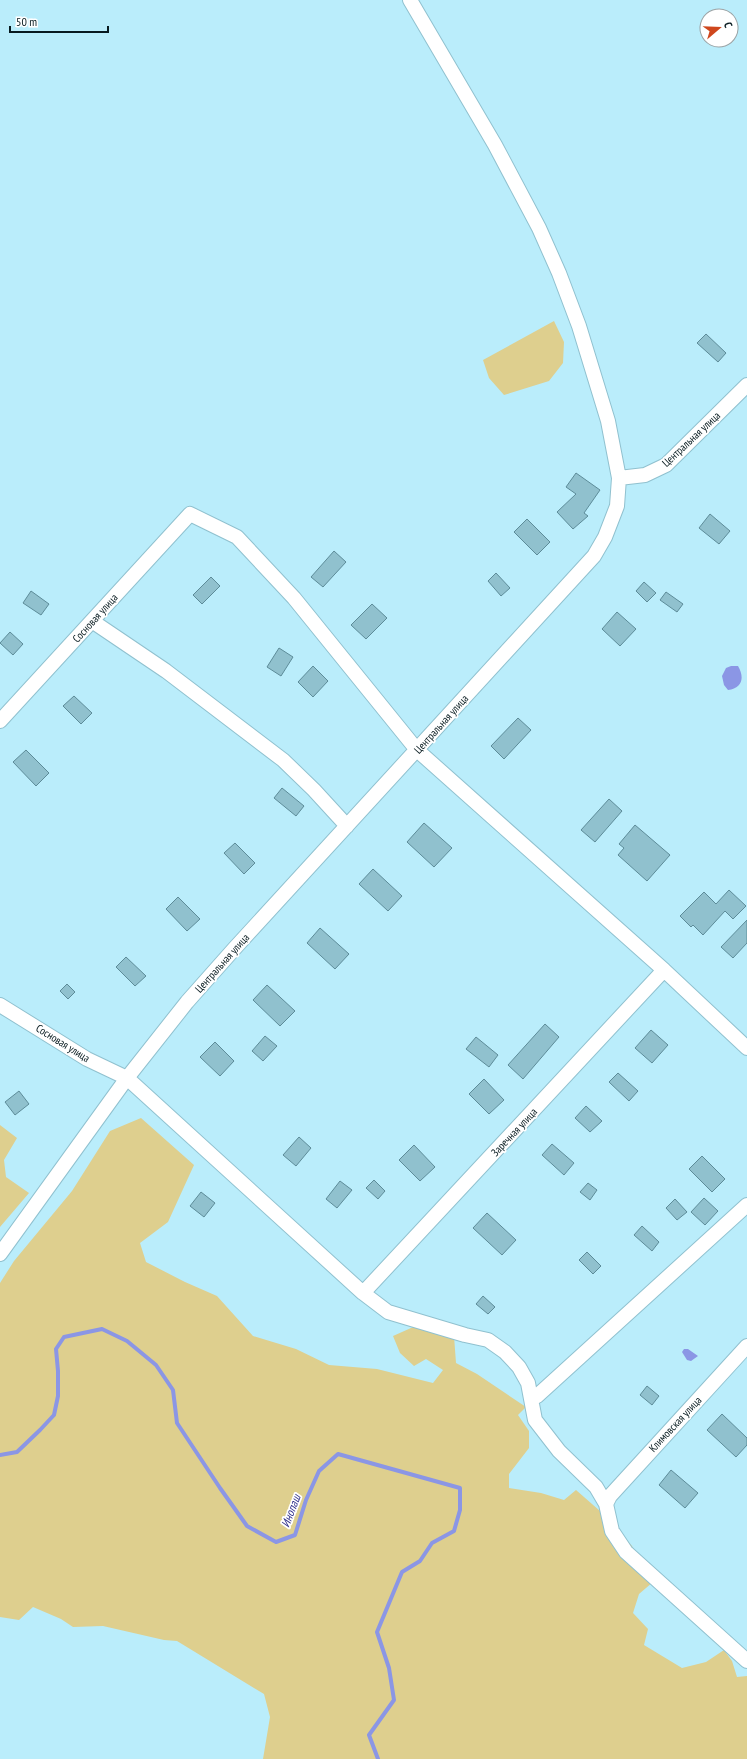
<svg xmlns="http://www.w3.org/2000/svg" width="747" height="1759" font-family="'PT Sans Narrow',sans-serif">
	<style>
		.green { fill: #decf8e }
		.water { fill: #8b96e5 }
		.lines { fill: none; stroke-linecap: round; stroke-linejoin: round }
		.stream { stroke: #8b96e5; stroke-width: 4 }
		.building { fill: #90c1ce; stroke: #5d8c99 }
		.minor-casing { stroke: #90c1cf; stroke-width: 16 }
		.minor { stroke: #fff; stroke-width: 14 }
		.labels { text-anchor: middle; stroke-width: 3.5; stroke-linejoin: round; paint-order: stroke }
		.street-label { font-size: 11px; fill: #071a1f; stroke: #fff }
		.water-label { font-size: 12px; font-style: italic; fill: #30308b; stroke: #fff }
	</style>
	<rect width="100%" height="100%" fill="#baedfb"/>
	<path class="green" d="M 554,321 L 564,342 L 563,363 L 549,381 L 504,395 L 489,378 L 483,360 Z
		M 141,1118 L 194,1165 L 168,1222 L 140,1243 L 146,1262 L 185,1282 L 217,1296 L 253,1336 L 296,1349 L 329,1365 L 377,1369 L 433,1383 L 443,1370 L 426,1359 L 414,1366 L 400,1353 L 393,1336 L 420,1324 L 454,1336 L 456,1363 L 477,1374 L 526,1407 L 518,1415 L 529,1431 L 529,1448 L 509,1474 L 509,1488 L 541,1493 L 564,1500 L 576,1490 L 608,1518 L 632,1546 L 653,1582 L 639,1594 L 633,1613 L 648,1629 L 644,1645 L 682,1668 L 706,1662 L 724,1650 L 732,1661 L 737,1677 L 747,1676 L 747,1759 L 263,1759 L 270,1717 L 264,1694 L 177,1641 L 164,1640 L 103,1626 L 73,1627 L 61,1619 L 33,1607 L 19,1620 L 0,1617 L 0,1283 L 14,1261 L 72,1191 L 110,1131 Z
		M 0,1125 L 17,1138 L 4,1160 L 6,1177 L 29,1193 L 0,1227 Z"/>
	<path class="water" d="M 731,666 L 738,666 C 745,678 742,688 728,690 L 724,685 L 722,676 L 726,668 Z
		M 684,1349 L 688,1349 L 698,1356 L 691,1361 L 687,1360 L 682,1352 Z"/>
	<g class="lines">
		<path class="stream" d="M 0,1455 L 17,1452 L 40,1430 L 54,1415 L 58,1396 L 58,1371 L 56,1349 L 64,1337 L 102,1329 L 127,1341 L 156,1365 L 173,1390 L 177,1423 L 220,1488 L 247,1526 L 276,1542 L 295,1535 L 306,1500 L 319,1471 L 338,1454 L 460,1488 L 460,1510 L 454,1531 L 432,1543 L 420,1561 L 402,1572 L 377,1632 L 389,1668 L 394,1700 L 369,1735 L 378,1759"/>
	</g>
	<path class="building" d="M 706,334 L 726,353 L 718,362 L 697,343 Z
		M 576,473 L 600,490 L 584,513 L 588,516 L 573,529 L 557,512 L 576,494 L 566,487 Z
		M 710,514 L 730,531 L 719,544 L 699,528 Z
		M 527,519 L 550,542 L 537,555 L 514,532 Z
		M 334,551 L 346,562 L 323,587 L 311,577 Z
		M 496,573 L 510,588 L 501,596 L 488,581 Z
		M 211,577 L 220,586 L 202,604 L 193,595 Z
		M 644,582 L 656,593 L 647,602 L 636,591 Z
		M 31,591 L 49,604 L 41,615 L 23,603 Z
		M 666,592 L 683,604 L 677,612 L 660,600 Z
		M 372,604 L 387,618 L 366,639 L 351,625 Z
		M 617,612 L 636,629 L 620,646 L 602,629 Z
		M 10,632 L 23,644 L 13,655 L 0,643 Z
		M 279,648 L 293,657 L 281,676 L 267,667 Z
		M 313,666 L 328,681 L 313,697 L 298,682 Z
		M 74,696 L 92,713 L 81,724 L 63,706 Z
		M 518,718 L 531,730 L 504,759 L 491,746 Z
		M 26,750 L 49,773 L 36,786 L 13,762 Z
		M 282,788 L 304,806 L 296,816 L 274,798 Z
		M 609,799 L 622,811 L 595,842 L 581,830 Z
		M 424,823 L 452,848 L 434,867 L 407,842 Z
		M 635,825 L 670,855 L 647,881 L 618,855 L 624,848 L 619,844 Z
		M 235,843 L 255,863 L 244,874 L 224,853 Z
		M 373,869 L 402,896 L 388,911 L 359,884 Z
		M 729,890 L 746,906 L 733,919 L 725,911 L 703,935 L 693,925 L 691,927 L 680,916 L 704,892 L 716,904 Z
		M 178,897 L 200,919 L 187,931 L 166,909 Z
		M 747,920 L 747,943 L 733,958 L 721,947 Z
		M 320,928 L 349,954 L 335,969 L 307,943 Z
		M 126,957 L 146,976 L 135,986 L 116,967 Z
		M 67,984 L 75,992 L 68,999 L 60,991 Z
		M 267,985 L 295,1011 L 280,1026 L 253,1000 Z
		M 545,1024 L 559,1037 L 523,1079 L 508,1065 Z
		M 651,1030 L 668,1045 L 652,1063 L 635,1048 Z
		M 265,1036 L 277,1046 L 263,1061 L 252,1051 Z
		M 476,1037 L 498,1055 L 489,1067 L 466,1049 Z
		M 215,1042 L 234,1061 L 220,1076 L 200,1057 Z
		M 618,1073 L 638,1091 L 629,1101 L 609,1082 Z
		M 484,1079 L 504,1100 L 489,1114 L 469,1094 Z
		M 19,1091 L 29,1104 L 15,1115 L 5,1102 Z
		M 586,1106 L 602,1121 L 590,1132 L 575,1118 Z
		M 299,1137 L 311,1148 L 296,1166 L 283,1155 Z
		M 552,1144 L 574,1163 L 564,1175 L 542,1155 Z
		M 414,1145 L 435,1167 L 420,1181 L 399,1160 Z
		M 702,1156 L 725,1179 L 712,1192 L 689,1169 Z
		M 374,1180 L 385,1191 L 378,1199 L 366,1188 Z
		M 340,1181 L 352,1190 L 337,1208 L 326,1199 Z
		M 588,1183 L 597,1190 L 590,1200 L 580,1192 Z
		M 201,1192 L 215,1203 L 204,1217 L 190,1206 Z
		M 704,1198 L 718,1211 L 705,1225 L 691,1212 Z
		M 675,1199 L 687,1212 L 677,1220 L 666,1208 Z
		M 487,1213 L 516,1240 L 502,1255 L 473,1228 Z
		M 642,1226 L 659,1242 L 652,1251 L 634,1235 Z
		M 587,1252 L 601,1266 L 593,1274 L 579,1260 Z
		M 483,1296 L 495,1307 L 488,1314 L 476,1304 Z
		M 647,1386 L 659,1396 L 652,1405 L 640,1395 Z
		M 722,1414 L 747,1438 L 747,1445 L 736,1457 L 707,1430 Z
		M 671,1470 L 698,1493 L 685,1508 L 659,1485 Z"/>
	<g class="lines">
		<g class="minor-casing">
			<path id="minor" d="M 619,478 L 645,475 L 666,465 L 747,385
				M 92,621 L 166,671 L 283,760 L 314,790 L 347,826
				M 0,721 L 190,514 L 237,537 L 294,598 L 417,750 L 664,970 L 747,1048
				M 0,1005 L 87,1059 L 127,1078 L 363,1293 L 388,1312 L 465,1335 L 488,1340 L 505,1352 L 519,1367 L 528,1383 L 535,1420 L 559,1451 L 596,1487 L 606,1504 L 612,1531 L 626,1552 L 747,1661
				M 0,1254 L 127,1078 L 187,1002 L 234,949 L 594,556 L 605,537 L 617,506 L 619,478 L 608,421 L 579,326 L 559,273 L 539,228 L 495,145 L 410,0
				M 363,1293 L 664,970
				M 532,1399 L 537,1396 L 747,1205
				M 606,1504 L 610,1496 L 747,1346"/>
		</g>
		<use href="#minor" class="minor"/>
	</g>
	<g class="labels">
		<g class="street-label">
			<text transform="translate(691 439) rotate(-43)" y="4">Центральная улица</text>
			<text transform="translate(95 618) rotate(-48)" y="4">Сосновая улица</text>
			<text transform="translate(441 724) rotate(-48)" y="4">Центральная улица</text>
			<text transform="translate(222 963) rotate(-48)" y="4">Центральная улица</text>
			<text transform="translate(63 1043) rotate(32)" y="4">Сосновая улица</text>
			<text transform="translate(514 1132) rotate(-47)" y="4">Заречная улица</text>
			<text transform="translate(675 1424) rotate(-47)" y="4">Климовская улица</text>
		</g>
		<g class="water-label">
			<text transform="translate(291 1511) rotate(-69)" y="4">Инопаш</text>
		</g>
	</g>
	<g transform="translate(719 28) rotate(71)"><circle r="19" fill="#ffffff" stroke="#9ca3a5"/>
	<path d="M0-3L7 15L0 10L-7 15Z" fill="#cf471d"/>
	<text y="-6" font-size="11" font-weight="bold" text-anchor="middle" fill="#071a1f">С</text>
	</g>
	<path d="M10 26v6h98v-6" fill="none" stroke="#071a1f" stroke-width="2"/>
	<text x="16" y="26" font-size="12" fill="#071a1f" stroke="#ffffff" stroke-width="3" paint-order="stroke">50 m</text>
</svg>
